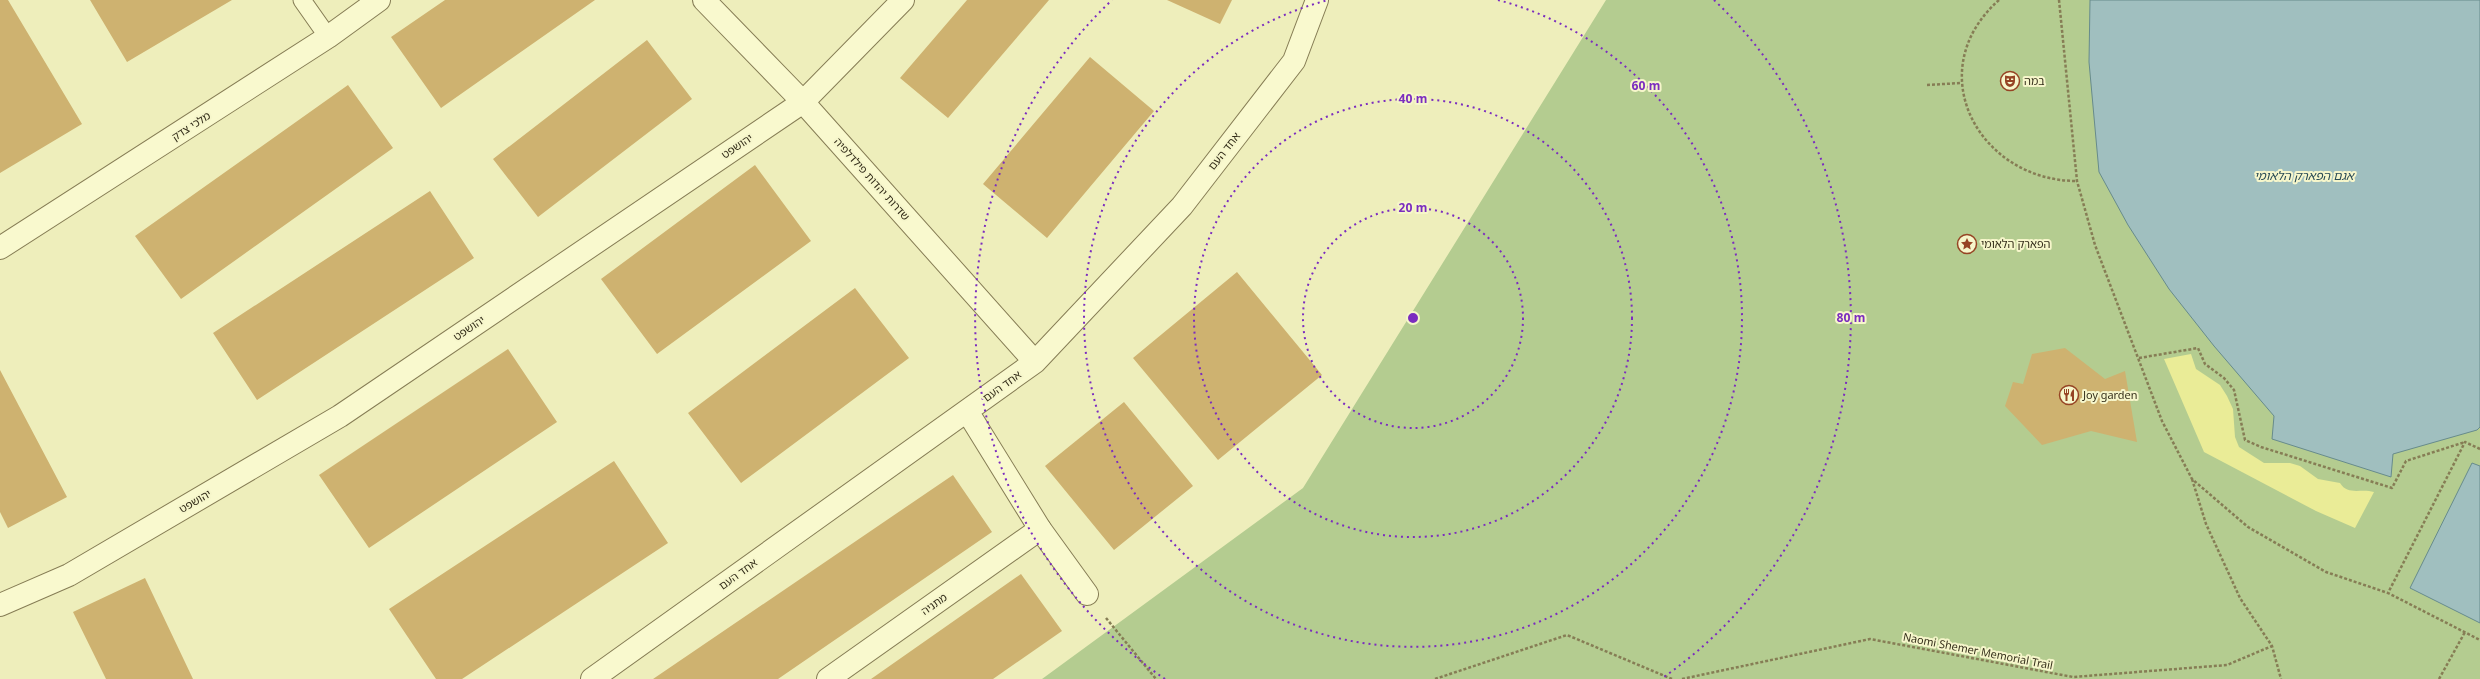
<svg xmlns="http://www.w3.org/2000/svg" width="2480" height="679" font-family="Georgia,'Noto Sans Hebrew',serif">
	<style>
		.green { fill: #b4cc90 }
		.sand { fill: #eaec97 }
		.water { fill: #a0bfbf; stroke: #678b8c }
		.building { fill: #ceb270 }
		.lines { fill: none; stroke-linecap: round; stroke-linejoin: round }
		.service-casing { stroke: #867d55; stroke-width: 19 }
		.pedestrian-casing { stroke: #867d55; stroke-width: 24 }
		.minor-casing { stroke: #867d55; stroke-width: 24 }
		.path { stroke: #867d55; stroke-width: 2.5; stroke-dasharray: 3 2; stroke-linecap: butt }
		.service { stroke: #f9f9ce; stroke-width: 17 }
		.pedestrian { stroke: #f9f9ce; stroke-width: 22 }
		.minor { stroke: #f9f9ce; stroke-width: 22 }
		.ring { fill: none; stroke: #7b2cbf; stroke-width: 2; stroke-dasharray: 2 4 }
		.labels { text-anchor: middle; stroke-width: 4; stroke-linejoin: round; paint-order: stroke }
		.poi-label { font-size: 11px; fill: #342e1a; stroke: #f6f6cb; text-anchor: start }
		.street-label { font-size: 11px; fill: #342e1a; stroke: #f6f6cb }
		.water-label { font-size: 12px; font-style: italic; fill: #294b55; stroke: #f6f6cb }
		.centre { fill: #7b2cbf; stroke: #f6f6cb; stroke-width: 2 }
		.ring-label { font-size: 12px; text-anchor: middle; font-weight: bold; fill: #7b2cbf; stroke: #f6f6cb; stroke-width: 4; stroke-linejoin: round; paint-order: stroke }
	</style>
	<rect width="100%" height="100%" fill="#eeb"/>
	<path class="green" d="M 1606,0 L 2480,0 L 2480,679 L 1042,679 L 1303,488 Z"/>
	<path class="sand" d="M 2191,354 L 2196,369 L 2220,385 L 2227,396 L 2233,409 L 2235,437 L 2239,447 L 2264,463 L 2290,463 L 2300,466 L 2318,479 L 2340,483 C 2348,496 2361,488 2374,492 L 2355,528 L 2316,511 L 2204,452 L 2164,359 Z"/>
	<path class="water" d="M 2090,0 L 2480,0 L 2480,427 L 2477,430 L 2393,454 L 2391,477 L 2272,439 L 2274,416 L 2214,346 L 2169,289 L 2128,225 L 2099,172 L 2089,62 Z
		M 2472,463 L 2480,466 L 2480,623 L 2410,588 Z"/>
	<path class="building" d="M 0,0 L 8,0 L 82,124 L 0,173 Z
		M 90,0 L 232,0 L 127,62 Z
		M 445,0 L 595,0 L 441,108 L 391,37 Z
		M 967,0 L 1049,0 L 948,118 L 900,78 Z
		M 1167,0 L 1232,0 L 1220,24 Z
		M 647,40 L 692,99 L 538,217 L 493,159 Z
		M 1090,57 L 1154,111 L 1047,238 L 983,184 Z
		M 348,85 L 393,148 L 181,299 L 135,236 Z
		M 755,165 L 811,241 L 657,354 L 601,279 Z
		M 430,191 L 474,258 L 257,400 L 213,333 Z
		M 1237,272 L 1322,375 L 1218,460 L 1133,358 Z
		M 855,288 L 909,358 L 741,483 L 688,413 Z
		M 2065,348 L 2105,379 L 2125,371 L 2137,442 L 2091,431 L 2042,445 L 2005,406 L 2013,382 L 2023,384 L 2032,354 Z
		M 508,349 L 557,422 L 369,548 L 319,475 Z
		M 0,370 L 67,497 L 8,528 L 0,512 Z
		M 1124,402 L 1193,486 L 1114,550 L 1045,466 Z
		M 614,461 L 668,543 L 462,679 L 436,679 L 389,609 Z
		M 953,475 L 992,532 L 778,679 L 653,679 Z
		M 1021,574 L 1062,631 L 993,679 L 871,679 Z
		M 145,578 L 193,679 L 106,679 L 73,612 Z"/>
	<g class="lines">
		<g class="service-casing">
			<path id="service" d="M 302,0 L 328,37"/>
		</g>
		<g class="pedestrian-casing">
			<path id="pedestrian" d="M 828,679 L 1040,529"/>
		</g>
		<g class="minor-casing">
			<path id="minor" d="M 704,0 L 803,102 L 1035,362
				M 0,248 L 328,37 L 379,0
				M 967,411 L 1040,529 L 1087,594
				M 0,605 L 69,575 L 340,416 L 803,102 L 903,0
				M 592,679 L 1035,362 L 1182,206 L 1294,61 L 1317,0"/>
		</g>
		<path class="path" d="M 1999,0 C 1919,71 1979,181 2077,181
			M 2059,0 L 2077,181 L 2095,245 L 2162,421 L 2192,479 L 2248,527 L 2326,572 L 2388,593
			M 1927,85 L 1961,83
			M 2139,358 L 2198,348 L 2205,364 L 2224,378 L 2234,390 L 2245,440 L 2261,447 L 2392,488 L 2406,461 L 2465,442
			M 2480,449 L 2465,442 L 2388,593 L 2480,640
			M 2192,479 L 2206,524 L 2240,598 L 2272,646 L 2281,679
			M 1106,618 L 1156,679
			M 1435,679 L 1567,635 L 1672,679
			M 1682,679 L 1870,639 L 2073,677 L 2227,665 L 2272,646
			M 2439,679 L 2465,632"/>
		<use href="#service" class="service"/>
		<use href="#pedestrian" class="pedestrian"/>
		<use href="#minor" class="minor"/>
	</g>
	<g class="ring">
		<circle cx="1413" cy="318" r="110"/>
		<circle cx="1413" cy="318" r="219"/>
		<path d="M1498 0A329 329 0 1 1 1328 0"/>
		<path d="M1165 679A438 438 0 0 1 1112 0M1714 0A438 438 0 0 1 1661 679"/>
	</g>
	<defs>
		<g id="theatre-ring" transform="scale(1)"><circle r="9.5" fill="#f6f6cb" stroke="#964424" stroke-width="1.5"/><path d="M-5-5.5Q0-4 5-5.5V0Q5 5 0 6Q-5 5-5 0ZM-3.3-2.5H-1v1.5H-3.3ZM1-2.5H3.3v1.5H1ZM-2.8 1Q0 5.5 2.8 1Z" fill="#964424"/></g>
		<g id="sight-ring" transform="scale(1)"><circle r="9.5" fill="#f6f6cb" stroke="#964424" stroke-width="1.5"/><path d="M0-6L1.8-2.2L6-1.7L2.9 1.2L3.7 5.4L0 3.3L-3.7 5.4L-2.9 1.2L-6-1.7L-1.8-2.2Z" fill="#964424"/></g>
		<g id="restaurant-ring" transform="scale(1)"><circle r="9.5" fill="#f6f6cb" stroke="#964424" stroke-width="1.5"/><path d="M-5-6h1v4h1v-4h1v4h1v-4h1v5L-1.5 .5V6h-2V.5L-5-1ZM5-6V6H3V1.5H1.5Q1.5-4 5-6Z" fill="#964424"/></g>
	</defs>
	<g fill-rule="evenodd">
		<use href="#theatre-ring" x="2010" y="81"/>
		<use href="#sight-ring" x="1967" y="244"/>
		<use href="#restaurant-ring" x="2069" y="395"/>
	</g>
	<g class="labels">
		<g class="poi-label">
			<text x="2024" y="85">במה</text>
			<text x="1981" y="248">הפארק הלאומי</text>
			<text x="2083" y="399">Joy garden</text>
		</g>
		<g class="street-label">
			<text transform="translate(191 126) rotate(-33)" y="4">מלכי צדק</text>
			<text transform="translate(737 146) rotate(-34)" y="4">יהושפט</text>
			<text transform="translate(1224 151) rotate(-52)" y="4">אחד העם</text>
			<text transform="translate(872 179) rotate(48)" y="4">שדרות יהדות פילדלפיה</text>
			<text transform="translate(469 328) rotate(-34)" y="4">יהושפט</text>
			<text transform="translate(1002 386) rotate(-36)" y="4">אחד העם</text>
			<text transform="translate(195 501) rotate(-30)" y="4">יהושפט</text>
			<text transform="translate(738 574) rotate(-36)" y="4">אחד העם</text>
			<text transform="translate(934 604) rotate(-35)" y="4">מתניה</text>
			<text transform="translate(1978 651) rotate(11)" y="4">Naomi Shemer Memorial Trail</text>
		</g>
		<g class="water-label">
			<text x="2304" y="180">אגם הפארק הלאומי</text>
		</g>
	</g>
	<circle cx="1413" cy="318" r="6" class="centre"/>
	<g class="ring-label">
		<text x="1646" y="90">60 m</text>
		<text x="1413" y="103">40 m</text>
		<text x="1413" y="212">20 m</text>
		<text x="1851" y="322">80 m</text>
	</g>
</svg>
